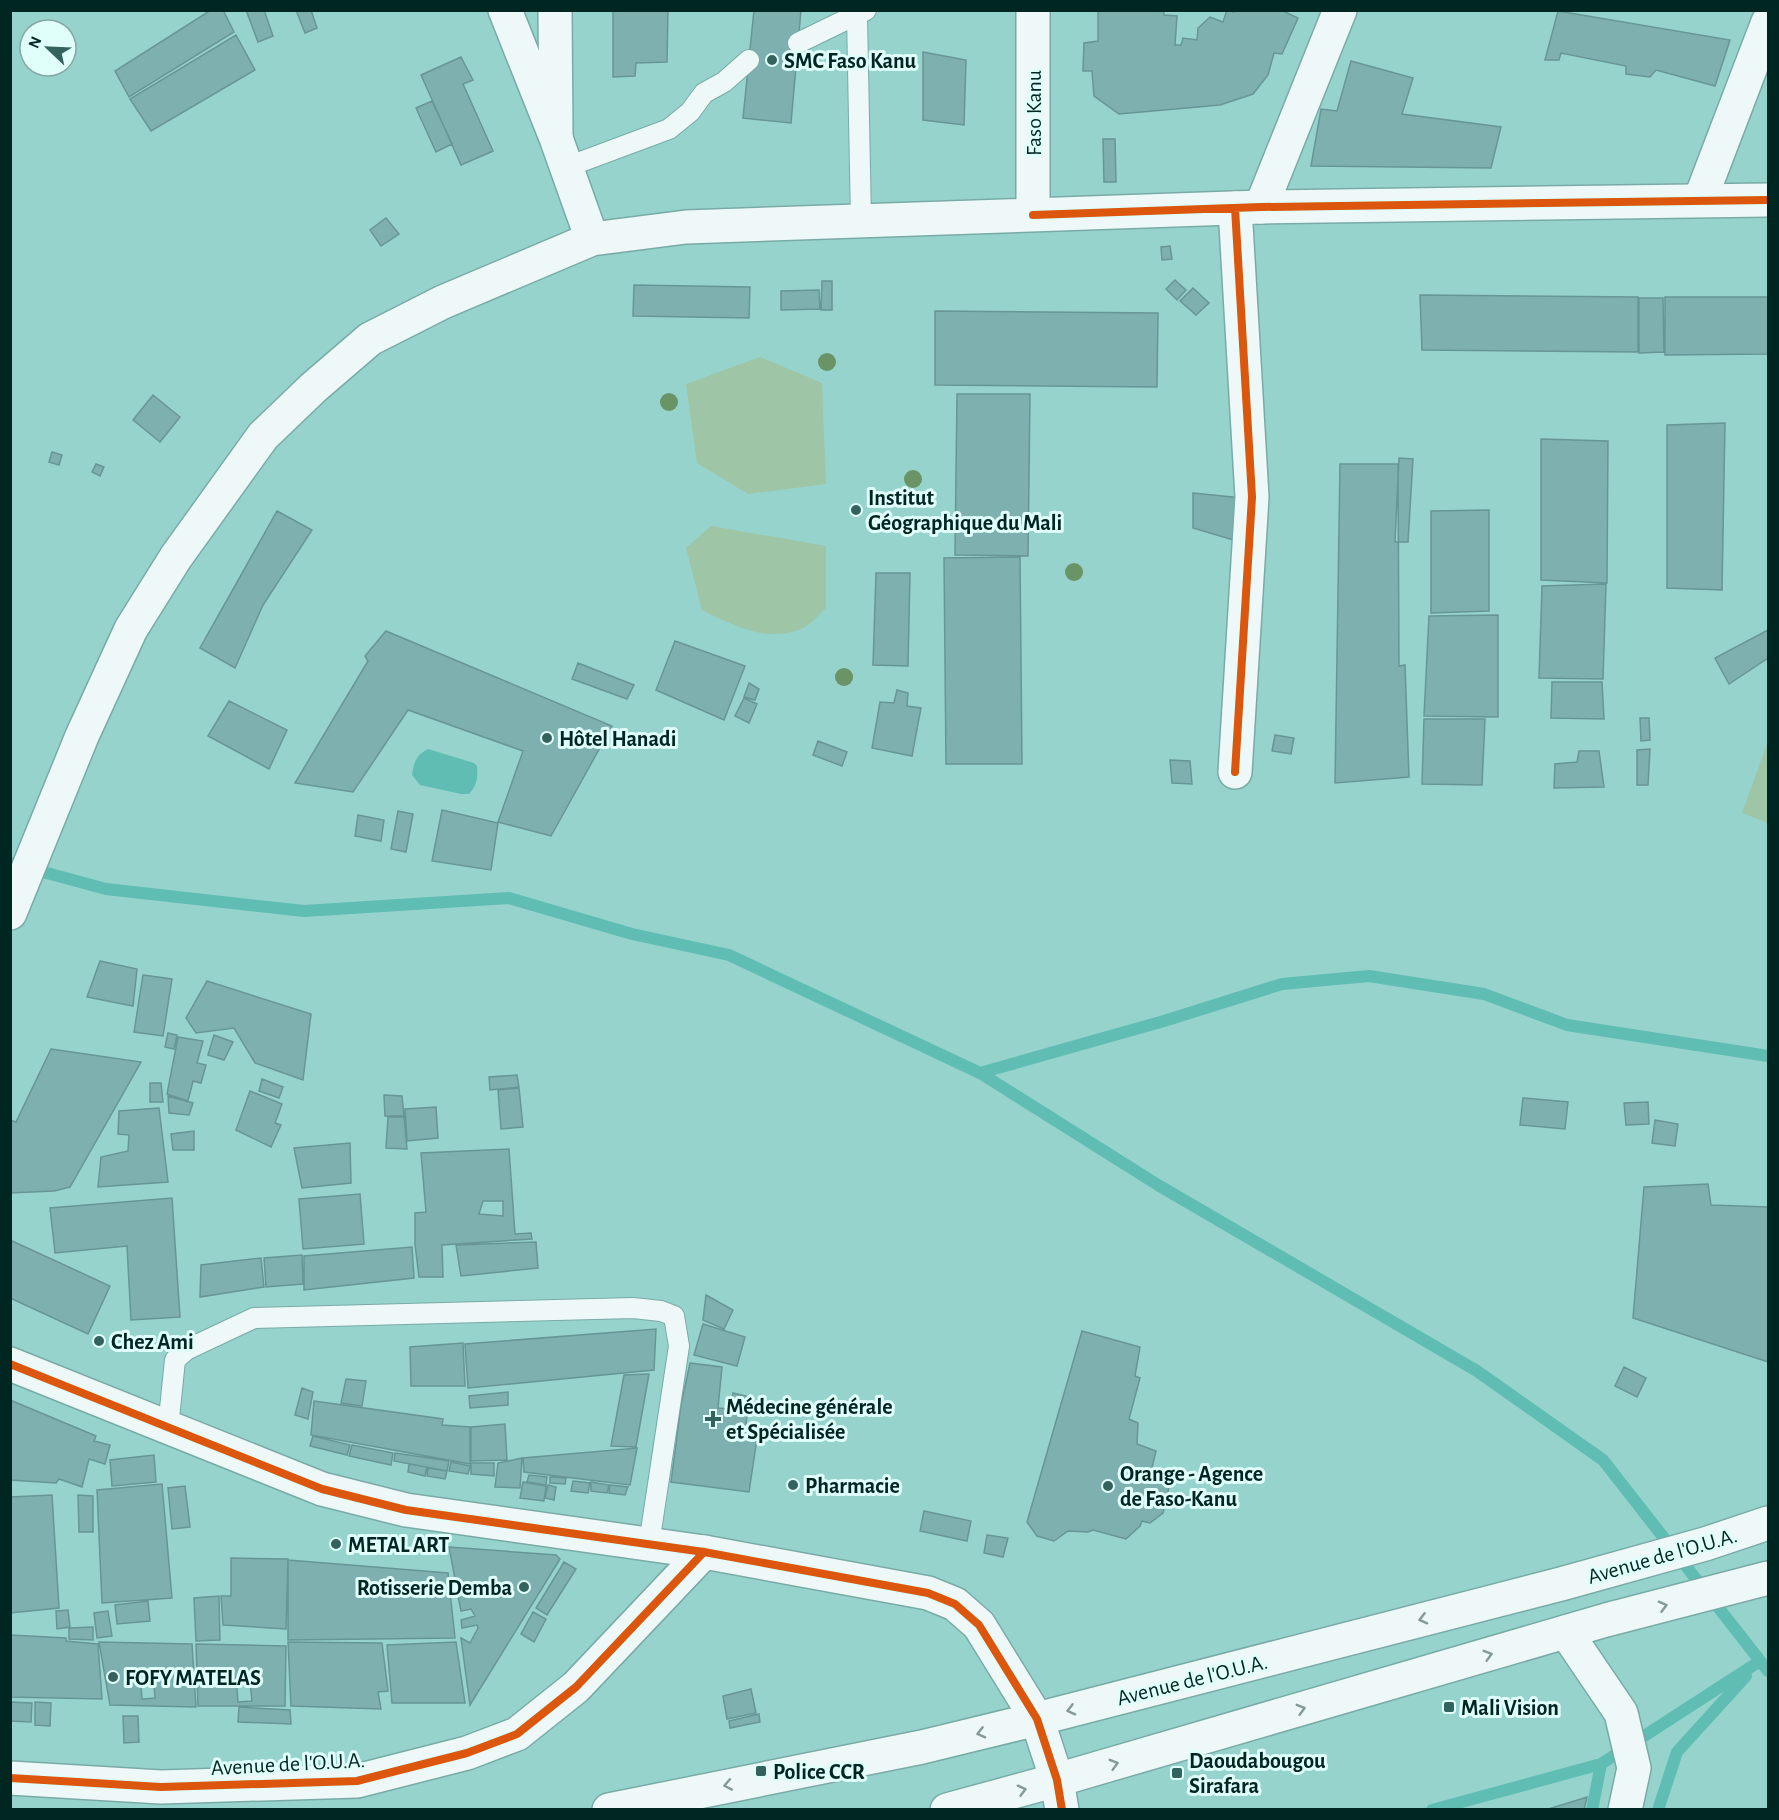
<svg xmlns="http://www.w3.org/2000/svg" width="1779" height="1820" font-family="'Alegreya Sans',sans-serif">
	<style>
		.green { fill: #9ec5a5 }
		.water { fill: #5fbdb4 }
		.lines { fill: none; stroke-linecap: round; stroke-linejoin: round }
		.stream { stroke: #5fbdb4; stroke-width: 12 }
		.building { fill: #7eb0b0; stroke: #689595; stroke-width: 1.5; fill-rule: evenodd }
		.lane-casing { stroke: #79aba6; stroke-width: 22 }
		.street-casing { stroke: #79aba6; stroke-width: 36 }
		.secondary-casing { stroke: #79aba6; stroke-width: 36 }
		.highway-casing { stroke: #79aba6; stroke-width: 36 }
		.lane { stroke: #eff8f8; stroke-width: 20 }
		.street { stroke: #eff8f8; stroke-width: 33 }
		.secondary { stroke: #eff8f8; stroke-width: 33 }
		.highway { stroke: #eff8f8; stroke-width: 33 }
		.cycleway-casing { stroke: #e0fefa; stroke-width: 11 }
		.cycleway { stroke: #dc560d; stroke-width: 8 }
		.tree { fill: #6a9366 }
		.oneway { stroke: #839a98 }
		.poi-dot { fill: #34635e; stroke: #e0fefa; stroke-width: 2 }
		.labels { text-anchor: middle; stroke-width: 6; stroke-linejoin: round; paint-order: stroke }
		.poi-label { font-size: 22px; font-weight: bold; fill: #002622; stroke: #e0fefa; text-anchor: start }
		.street-label { font-size: 22px; fill: #002622; stroke: #e0fefa }
	</style>
	<rect width="100%" height="100%" fill="#96d3cd"/>
	<path class="green" d="M 760,357 L 822,383 L 826,484 L 748,494 L 697,463 L 686,384 Z
		M 711,526 L 826,546 L 826,608 C 819,614 810,626 801,629 C 766,643 733,625 702,610 L 686,548 Z
		M 1768,741 L 1768,823 L 1742,813 Z"/>
	<path class="water" d="M 428,749 L 474,763 L 477,766 C 478,778 477,785 469,794 L 461,794 L 420,785 L 412,775 C 414,762 416,755 428,749 Z"/>
	<g class="lines">
		<path class="stream" d="M 10,863 L 106,889 L 304,911 L 509,898 L 632,934 L 729,955 L 980,1073 L 1164,1021 L 1282,984 L 1369,976 L 1484,994 L 1567,1025 L 1768,1056
			M 980,1073 L 1158,1185 L 1477,1371 L 1603,1460 L 1768,1671
			M 1432,1810 L 1601,1764
			M 1592,1810 L 1601,1764 L 1760,1661
			M 1658,1810 L 1677,1752 L 1746,1676"/>
	</g>
	<path class="building" d="M 211,10 L 223,10 L 234,32 L 129,97 L 115,71 Z
		M 246,10 L 264,10 L 273,36 L 258,42 Z
		M 296,10 L 311,10 L 317,28 L 305,33 Z
		M 613,10 L 668,10 L 667,62 L 636,63 L 635,76 L 613,77 Z
		M 754,10 L 801,10 L 791,123 L 743,118 Z
		M 1098,10 L 1164,10 L 1164,15 L 1177,16 L 1175,45 L 1181,45 L 1183,38 L 1197,40 L 1198,28 L 1210,17 L 1223,22 L 1227,10 L 1234,12 L 1235,10 L 1281,10 L 1298,18 L 1282,54 L 1274,53 L 1268,75 L 1253,94 L 1220,105 L 1119,114 L 1094,96 L 1092,71 L 1083,71 L 1084,43 L 1098,41 Z
		M 1558,11 L 1730,40 L 1715,86 L 1656,70 L 1650,77 L 1626,74 L 1626,66 L 1561,53 L 1559,60 L 1545,60 Z
		M 236,35 L 255,70 L 151,131 L 130,99 Z
		M 923,52 L 966,60 L 964,125 L 923,120 Z
		M 461,57 L 473,80 L 463,84 L 493,151 L 461,165 L 421,75 Z
		M 1351,61 L 1413,78 L 1402,114 L 1501,127 L 1491,168 L 1311,166 L 1321,109 L 1337,111 Z
		M 432,101 L 452,144 L 436,152 L 416,108 Z
		M 1103,139 L 1115,139 L 1116,182 L 1104,182 Z
		M 386,218 L 399,234 L 381,246 L 370,230 Z
		M 1170,246 L 1172,259 L 1162,260 L 1161,247 Z
		M 1175,280 L 1186,290 L 1177,300 L 1166,289 Z
		M 822,281 L 832,281 L 832,310 L 821,310 Z
		M 634,285 L 750,287 L 749,318 L 633,316 Z
		M 1193,288 L 1209,303 L 1196,315 L 1180,301 Z
		M 819,290 L 820,309 L 781,310 L 781,291 Z
		M 1420,295 L 1638,297 L 1638,352 L 1422,350 Z
		M 1665,297 L 1768,297 L 1768,354 L 1665,355 Z
		M 1639,298 L 1663,298 L 1664,352 L 1639,353 Z
		M 935,311 L 1158,313 L 1157,387 L 935,385 Z
		M 957,394 L 1030,394 L 1028,556 L 955,555 Z
		M 153,395 L 180,417 L 160,442 L 133,420 Z
		M 1725,423 L 1722,590 L 1667,588 L 1667,425 Z
		M 1541,439 L 1608,441 L 1607,583 L 1541,580 Z
		M 52,452 L 62,455 L 59,465 L 49,462 Z
		M 1399,458 L 1413,459 L 1408,542 L 1395,542 Z
		M 96,464 L 104,467 L 100,476 L 92,472 Z
		M 1340,464 L 1398,464 L 1399,666 L 1405,665 L 1409,777 L 1335,783 Z
		M 1193,493 L 1242,498 L 1240,542 L 1193,528 Z
		M 1489,510 L 1489,611 L 1431,613 L 1431,511 Z
		M 277,511 L 312,530 L 263,605 L 235,668 L 200,648 Z
		M 1020,557 L 1022,764 L 946,764 L 944,558 Z
		M 876,573 L 910,573 L 908,666 L 873,665 Z
		M 1606,584 L 1603,679 L 1539,678 L 1542,586 Z
		M 1498,615 L 1498,717 L 1424,716 L 1429,616 Z
		M 1768,630 L 1768,658 L 1729,684 L 1715,658 Z
		M 386,631 L 612,726 L 551,836 L 498,822 L 523,751 L 408,710 L 353,792 L 295,783 L 368,661 L 365,656 Z
		M 675,641 L 745,666 L 724,720 L 656,690 Z
		M 578,663 L 634,685 L 627,699 L 572,679 Z
		M 1552,682 L 1602,682 L 1604,719 L 1551,718 Z
		M 749,683 L 759,689 L 755,700 L 744,697 Z
		M 897,690 L 908,693 L 907,706 L 921,708 L 912,756 L 872,748 L 880,702 L 894,703 Z
		M 744,698 L 757,704 L 749,723 L 735,716 Z
		M 229,701 L 287,730 L 269,769 L 208,736 Z
		M 1640,718 L 1649,718 L 1650,740 L 1641,741 Z
		M 1424,719 L 1485,719 L 1482,785 L 1422,784 Z
		M 1275,735 L 1294,738 L 1291,754 L 1272,751 Z
		M 818,741 L 847,752 L 842,766 L 813,755 Z
		M 1650,749 L 1648,785 L 1637,785 L 1637,750 Z
		M 1579,751 L 1599,751 L 1604,787 L 1554,788 L 1555,764 L 1577,762 Z
		M 1170,760 L 1190,761 L 1192,784 L 1172,783 Z
		M 442,810 L 498,823 L 491,870 L 432,861 Z
		M 398,811 L 413,814 L 406,852 L 391,849 Z
		M 358,815 L 384,820 L 381,841 L 355,836 Z
		M 100,961 L 137,969 L 133,1006 L 87,997 Z
		M 143,975 L 172,979 L 163,1036 L 134,1032 Z
		M 207,981 L 311,1014 L 303,1080 L 255,1063 L 234,1028 L 196,1033 L 186,1018 Z
		M 168,1033 L 177,1035 L 174,1049 L 165,1047 Z
		M 214,1035 L 233,1042 L 224,1060 L 208,1055 Z
		M 178,1037 L 203,1041 L 197,1063 L 206,1065 L 201,1083 L 193,1081 L 188,1101 L 167,1094 Z
		M 51,1049 L 141,1062 L 70,1187 L 54,1191 L 10,1193 L 10,1120 L 16,1122 Z
		M 517,1075 L 519,1087 L 490,1090 L 489,1077 Z
		M 262,1079 L 283,1087 L 279,1098 L 259,1091 Z
		M 150,1083 L 161,1083 L 163,1102 L 150,1102 Z
		M 519,1088 L 523,1127 L 501,1129 L 498,1090 Z
		M 250,1091 L 282,1104 L 275,1123 L 281,1125 L 271,1147 L 236,1130 Z
		M 384,1095 L 402,1096 L 404,1116 L 385,1116 Z
		M 168,1096 L 193,1103 L 189,1115 L 169,1113 Z
		M 1523,1098 L 1568,1102 L 1565,1129 L 1520,1125 Z
		M 1648,1102 L 1649,1124 L 1626,1125 L 1624,1103 Z
		M 436,1107 L 438,1138 L 407,1141 L 405,1109 Z
		M 159,1108 L 168,1182 L 98,1187 L 101,1157 L 128,1151 L 129,1135 L 118,1134 L 119,1111 Z
		M 388,1117 L 404,1117 L 407,1149 L 386,1148 Z
		M 1655,1120 L 1678,1124 L 1675,1146 L 1652,1143 Z
		M 194,1131 L 194,1150 L 173,1150 L 171,1134 Z
		M 350,1143 L 351,1183 L 302,1188 L 294,1148 Z
		M 509,1149 L 515,1234 L 531,1233 L 532,1239 L 442,1245 L 443,1277 L 419,1277 L 415,1244 L 415,1213 L 426,1212 L 421,1153 ZM 483,1201 L 503,1201 L 503,1216 L 479,1214 Z
		M 1708,1184 L 1711,1205 L 1768,1207 L 1768,1362 L 1633,1318 L 1644,1187 Z
		M 360,1194 L 364,1244 L 303,1249 L 299,1199 Z
		M 172,1198 L 180,1317 L 131,1320 L 127,1246 L 55,1253 L 50,1208 Z
		M 10,1240 L 110,1286 L 88,1334 L 10,1298 Z
		M 536,1242 L 538,1268 L 461,1276 L 456,1245 Z
		M 412,1247 L 414,1278 L 304,1290 L 304,1256 Z
		M 302,1255 L 303,1284 L 266,1287 L 264,1258 Z
		M 261,1258 L 264,1287 L 200,1297 L 201,1265 Z
		M 706,1295 L 733,1310 L 724,1329 L 703,1320 Z
		M 703,1324 L 745,1337 L 737,1366 L 694,1355 Z
		M 656,1329 L 654,1370 L 468,1388 L 465,1344 Z
		M 1082,1331 L 1140,1347 L 1135,1376 L 1140,1378 L 1129,1419 L 1138,1423 L 1137,1444 L 1156,1451 L 1151,1472 L 1171,1478 L 1163,1513 L 1150,1523 L 1142,1521 L 1140,1526 L 1126,1539 L 1093,1530 L 1088,1532 L 1068,1531 L 1054,1541 L 1037,1536 L 1027,1522 Z
		M 463,1343 L 465,1386 L 411,1386 L 410,1347 Z
		M 690,1363 L 722,1367 L 718,1408 L 731,1409 L 733,1393 L 750,1397 L 745,1430 L 758,1432 L 749,1492 L 671,1482 L 681,1405 Z
		M 1624,1367 L 1646,1378 L 1637,1397 L 1615,1386 Z
		M 649,1374 L 636,1447 L 611,1446 L 624,1375 Z
		M 346,1379 L 366,1381 L 362,1406 L 341,1403 Z
		M 302,1388 L 313,1392 L 308,1419 L 295,1415 Z
		M 508,1392 L 508,1405 L 470,1408 L 469,1396 Z
		M 10,1400 L 96,1436 L 94,1441 L 110,1445 L 105,1464 L 89,1459 L 82,1487 L 59,1479 L 56,1483 L 10,1480 Z
		M 314,1401 L 443,1419 L 442,1425 L 470,1427 L 470,1464 L 311,1435 Z
		M 505,1424 L 507,1460 L 471,1461 L 471,1427 Z
		M 313,1436 L 350,1445 L 347,1455 L 310,1446 Z
		M 352,1445 L 393,1453 L 391,1465 L 349,1456 Z
		M 637,1448 L 630,1485 L 524,1472 L 523,1458 Z
		M 395,1453 L 449,1461 L 447,1471 L 394,1461 Z
		M 154,1455 L 156,1482 L 112,1486 L 110,1460 Z
		M 522,1458 L 520,1488 L 495,1487 L 498,1463 Z
		M 451,1462 L 470,1466 L 468,1474 L 449,1471 Z
		M 471,1463 L 494,1463 L 494,1476 L 471,1474 Z
		M 409,1464 L 427,1467 L 425,1476 L 408,1472 Z
		M 428,1468 L 447,1471 L 445,1479 L 427,1476 Z
		M 529,1475 L 547,1477 L 546,1485 L 527,1482 Z
		M 550,1477 L 566,1478 L 565,1484 L 550,1483 Z
		M 573,1481 L 590,1483 L 588,1493 L 571,1491 Z
		M 523,1482 L 546,1486 L 544,1501 L 520,1498 Z
		M 591,1482 L 609,1485 L 607,1493 L 591,1491 Z
		M 162,1484 L 172,1598 L 102,1603 L 97,1490 Z
		M 548,1485 L 556,1487 L 554,1500 L 545,1498 Z
		M 610,1485 L 628,1487 L 625,1495 L 609,1493 Z
		M 185,1486 L 190,1527 L 172,1529 L 168,1488 Z
		M 52,1495 L 59,1608 L 10,1613 L 10,1497 Z
		M 78,1495 L 93,1496 L 93,1532 L 79,1532 Z
		M 924,1511 L 971,1521 L 967,1541 L 920,1531 Z
		M 987,1535 L 1008,1538 L 1003,1557 L 984,1553 Z
		M 449,1547 L 556,1555 L 560,1559 L 470,1705 L 461,1638 L 470,1643 L 478,1628 L 477,1625 L 462,1628 L 461,1620 L 475,1616 L 471,1609 L 461,1611 Z
		M 231,1558 L 288,1559 L 286,1629 L 223,1625 L 221,1596 L 231,1596 Z
		M 288,1560 L 448,1573 L 455,1638 L 288,1640 Z
		M 564,1562 L 576,1569 L 547,1615 L 536,1608 Z
		M 219,1596 L 220,1640 L 196,1641 L 194,1598 Z
		M 148,1601 L 150,1621 L 117,1624 L 115,1605 Z
		M 68,1610 L 70,1627 L 57,1629 L 56,1611 Z
		M 108,1611 L 112,1636 L 97,1638 L 94,1613 Z
		M 533,1612 L 546,1619 L 534,1642 L 521,1634 Z
		M 93,1627 L 93,1640 L 69,1639 L 69,1628 Z
		M 10,1635 L 66,1638 L 66,1641 L 98,1644 L 102,1699 L 10,1697 Z
		M 99,1642 L 192,1644 L 196,1707 L 110,1705 ZM 153,1673 L 155,1698 L 142,1699 L 140,1674 Z
		M 288,1642 L 382,1643 L 388,1691 L 378,1692 L 381,1709 L 291,1706 Z
		M 456,1642 L 465,1703 L 392,1703 L 387,1645 Z
		M 196,1644 L 286,1646 L 285,1706 L 198,1706 ZM 249,1675 L 252,1701 L 238,1702 L 236,1677 Z
		M 751,1689 L 756,1713 L 727,1719 L 723,1696 Z
		M 10,1702 L 32,1703 L 31,1722 L 10,1721 Z
		M 35,1702 L 51,1703 L 50,1726 L 35,1725 Z
		M 239,1707 L 290,1710 L 291,1724 L 238,1722 Z
		M 759,1714 L 760,1722 L 730,1728 L 729,1721 Z
		M 123,1716 L 138,1716 L 139,1742 L 124,1743 Z
		M 1587,1797 L 1584,1810 L 1545,1810 Z"/>
	<g class="lines">
		<g class="lane-casing">
			<path id="lane" d="M 857,16 L 861,221
				M 798,43 L 866,10
				M 567,167 L 669,129 L 690,112 L 704,93 L 724,82 L 749,60
				M 168,1428 L 175,1360 L 186,1350 L 254,1318 L 633,1308 L 661,1311 L 674,1316 L 679,1346 L 649,1544"/>
		</g>
		<g class="street-casing">
			<path id="street" d="M 555,10 L 556,136
				M 1700,200 L 1768,22
				M 1261,207 L 1340,10
				M 1235,208 L 1252,497 L 1235,772
				M 1566,1632 L 1621,1713 L 1634,1768 L 1625,1810
				M 10,1778 L 161,1787 L 357,1781 L 467,1753 L 517,1734 L 576,1687 L 704,1552"/>
		</g>
		<g class="secondary-casing">
			<path id="secondary" d="M 505,10 L 556,138 L 592,239
				M 1033,215 L 1033,10
				M 10,913 L 82,736 L 131,629 L 176,557 L 263,436 L 313,388 L 370,339 L 443,302 L 592,239 L 686,227 L 1261,207 L 1768,200
				M 10,1364 L 322,1489 L 406,1510 L 704,1552 L 928,1593 L 955,1604 L 979,1625 L 1037,1719 L 1057,1780 L 1062,1810"/>
		</g>
		<g class="highway-casing">
			<path id="highway" d="M 609,1810 L 922,1747 L 1037,1719 L 1561,1584 L 1705,1544 L 1768,1523
				M 947,1810 L 1057,1780 L 1606,1620 L 1768,1578"/>
		</g>
		<use href="#lane" class="lane"/>
		<use href="#street" class="street"/>
		<use href="#secondary" class="secondary"/>
		<use href="#highway" class="highway"/>
		<g class="cycleway-casing">
			<path id="cycleway" d="M 1235,208 L 1252,497 L 1235,772
				M 1033,215 L 1261,207 L 1768,200
				M 10,1364 L 322,1489 L 406,1510 L 704,1552 L 928,1593 L 955,1604 L 979,1625 L 1037,1719 L 1057,1780 L 1062,1810
				M 10,1778 L 161,1787 L 357,1781 L 467,1753 L 517,1734 L 576,1687 L 704,1552"/>
		</g>
		<use href="#cycleway" class="cycleway"/>
	</g>
	<g class="tree">
		<circle cx="827" cy="362" r="9"/>
		<circle cx="669" cy="402" r="9"/>
		<circle cx="913" cy="479" r="9"/>
		<circle cx="1074" cy="572" r="9"/>
		<circle cx="844" cy="677" r="9"/>
	</g>
	<defs><path id="oneway-chevron" d="M-2-3.5L2.5 0L-2 3.5" fill="none" stroke-width="1.6" stroke-linecap="round" stroke-linejoin="round" transform="scale(1.5)"/></defs>
	<g class="oneway">
		<use href="#oneway-chevron" transform="translate(1663 1606) rotate(-15)"/>
		<use href="#oneway-chevron" transform="translate(1423 1619) rotate(166)"/>
		<use href="#oneway-chevron" transform="translate(1488 1655) rotate(-16)"/>
		<use href="#oneway-chevron" transform="translate(1301 1709) rotate(-16)"/>
		<use href="#oneway-chevron" transform="translate(1071 1710) rotate(166)"/>
		<use href="#oneway-chevron" transform="translate(981 1733) rotate(166)"/>
		<use href="#oneway-chevron" transform="translate(1114 1764) rotate(-16)"/>
		<use href="#oneway-chevron" transform="translate(728 1785) rotate(169)"/>
		<use href="#oneway-chevron" transform="translate(1022 1790) rotate(-15)"/>
	</g>
	<g class="poi-dot">
		<circle cx="772" cy="60" r="6"/>
		<circle cx="856" cy="510" r="6"/>
		<circle cx="547" cy="738" r="6"/>
		<circle cx="99" cy="1341" r="6"/>
		<path d="M710 1410h6v6h6v6h-6v6h-6v-6h-6v-6h6z"/>
		<circle cx="793" cy="1485" r="6"/>
		<circle cx="1108" cy="1486" r="6"/>
		<circle cx="336" cy="1544" r="6"/>
		<circle cx="524" cy="1587" r="6"/>
		<circle cx="113" cy="1677" r="6"/>
		<rect x="1443" y="1701" width="12" height="12" rx="3"/>
		<rect x="755" y="1765" width="12" height="12" rx="3"/>
		<rect x="1171" y="1767" width="12" height="12" rx="3"/>
	</g>
	<g class="labels">
		<g class="poi-label">
			<text x="784" y="68">SMC Faso Kanu</text>
			<text x="868" y="505">Institut<tspan x="868" dy="25">Géographique du Mali</tspan></text>
			<text x="559" y="746">Hôtel Hanadi</text>
			<text x="111" y="1349">Chez Ami</text>
			<text x="726" y="1414">Médecine générale<tspan x="726" dy="25">et Spécialisée</tspan></text>
			<text x="1120" y="1481">Orange - Agence<tspan x="1120" dy="25">de Faso-Kanu</tspan></text>
			<text x="805" y="1493">Pharmacie</text>
			<text x="348" y="1552">METAL ART</text>
			<text x="512" y="1595" text-anchor="end">Rotisserie Demba</text>
			<text x="125" y="1685">FOFY MATELAS</text>
			<text x="1461" y="1715">Mali Vision</text>
			<text x="1189" y="1768">Daoudabougou<tspan x="1189" dy="25">Sirafara</tspan></text>
			<text x="773" y="1779">Police CCR</text>
		</g>
		<g class="street-label">
			<text transform="translate(1033 113) rotate(-90)" y="8">Faso Kanu</text>
			<text transform="translate(1662 1555) rotate(-16)" y="8">Avenue de l'O.U.A.</text>
			<text transform="translate(1192 1679) rotate(-14)" y="8">Avenue de l'O.U.A.</text>
			<text transform="translate(288 1763) rotate(-3)" y="8">Avenue de l'O.U.A.</text>
		</g>
	</g>
	<rect width="1779" height="1820" fill="none" stroke="#002622" stroke-width="24"/>
	<g transform="translate(48 48) rotate(293)"><circle r="28" fill="#e0fefa" stroke="#86a8a4" stroke-width="1.5"/>
	<path d="M0-4.5L10 22L0 15L-10 22Z" fill="#34635e"/>
	<text y="-9" font-size="16" font-weight="bold" text-anchor="middle" fill="#002622">N</text>
	</g>
</svg>
